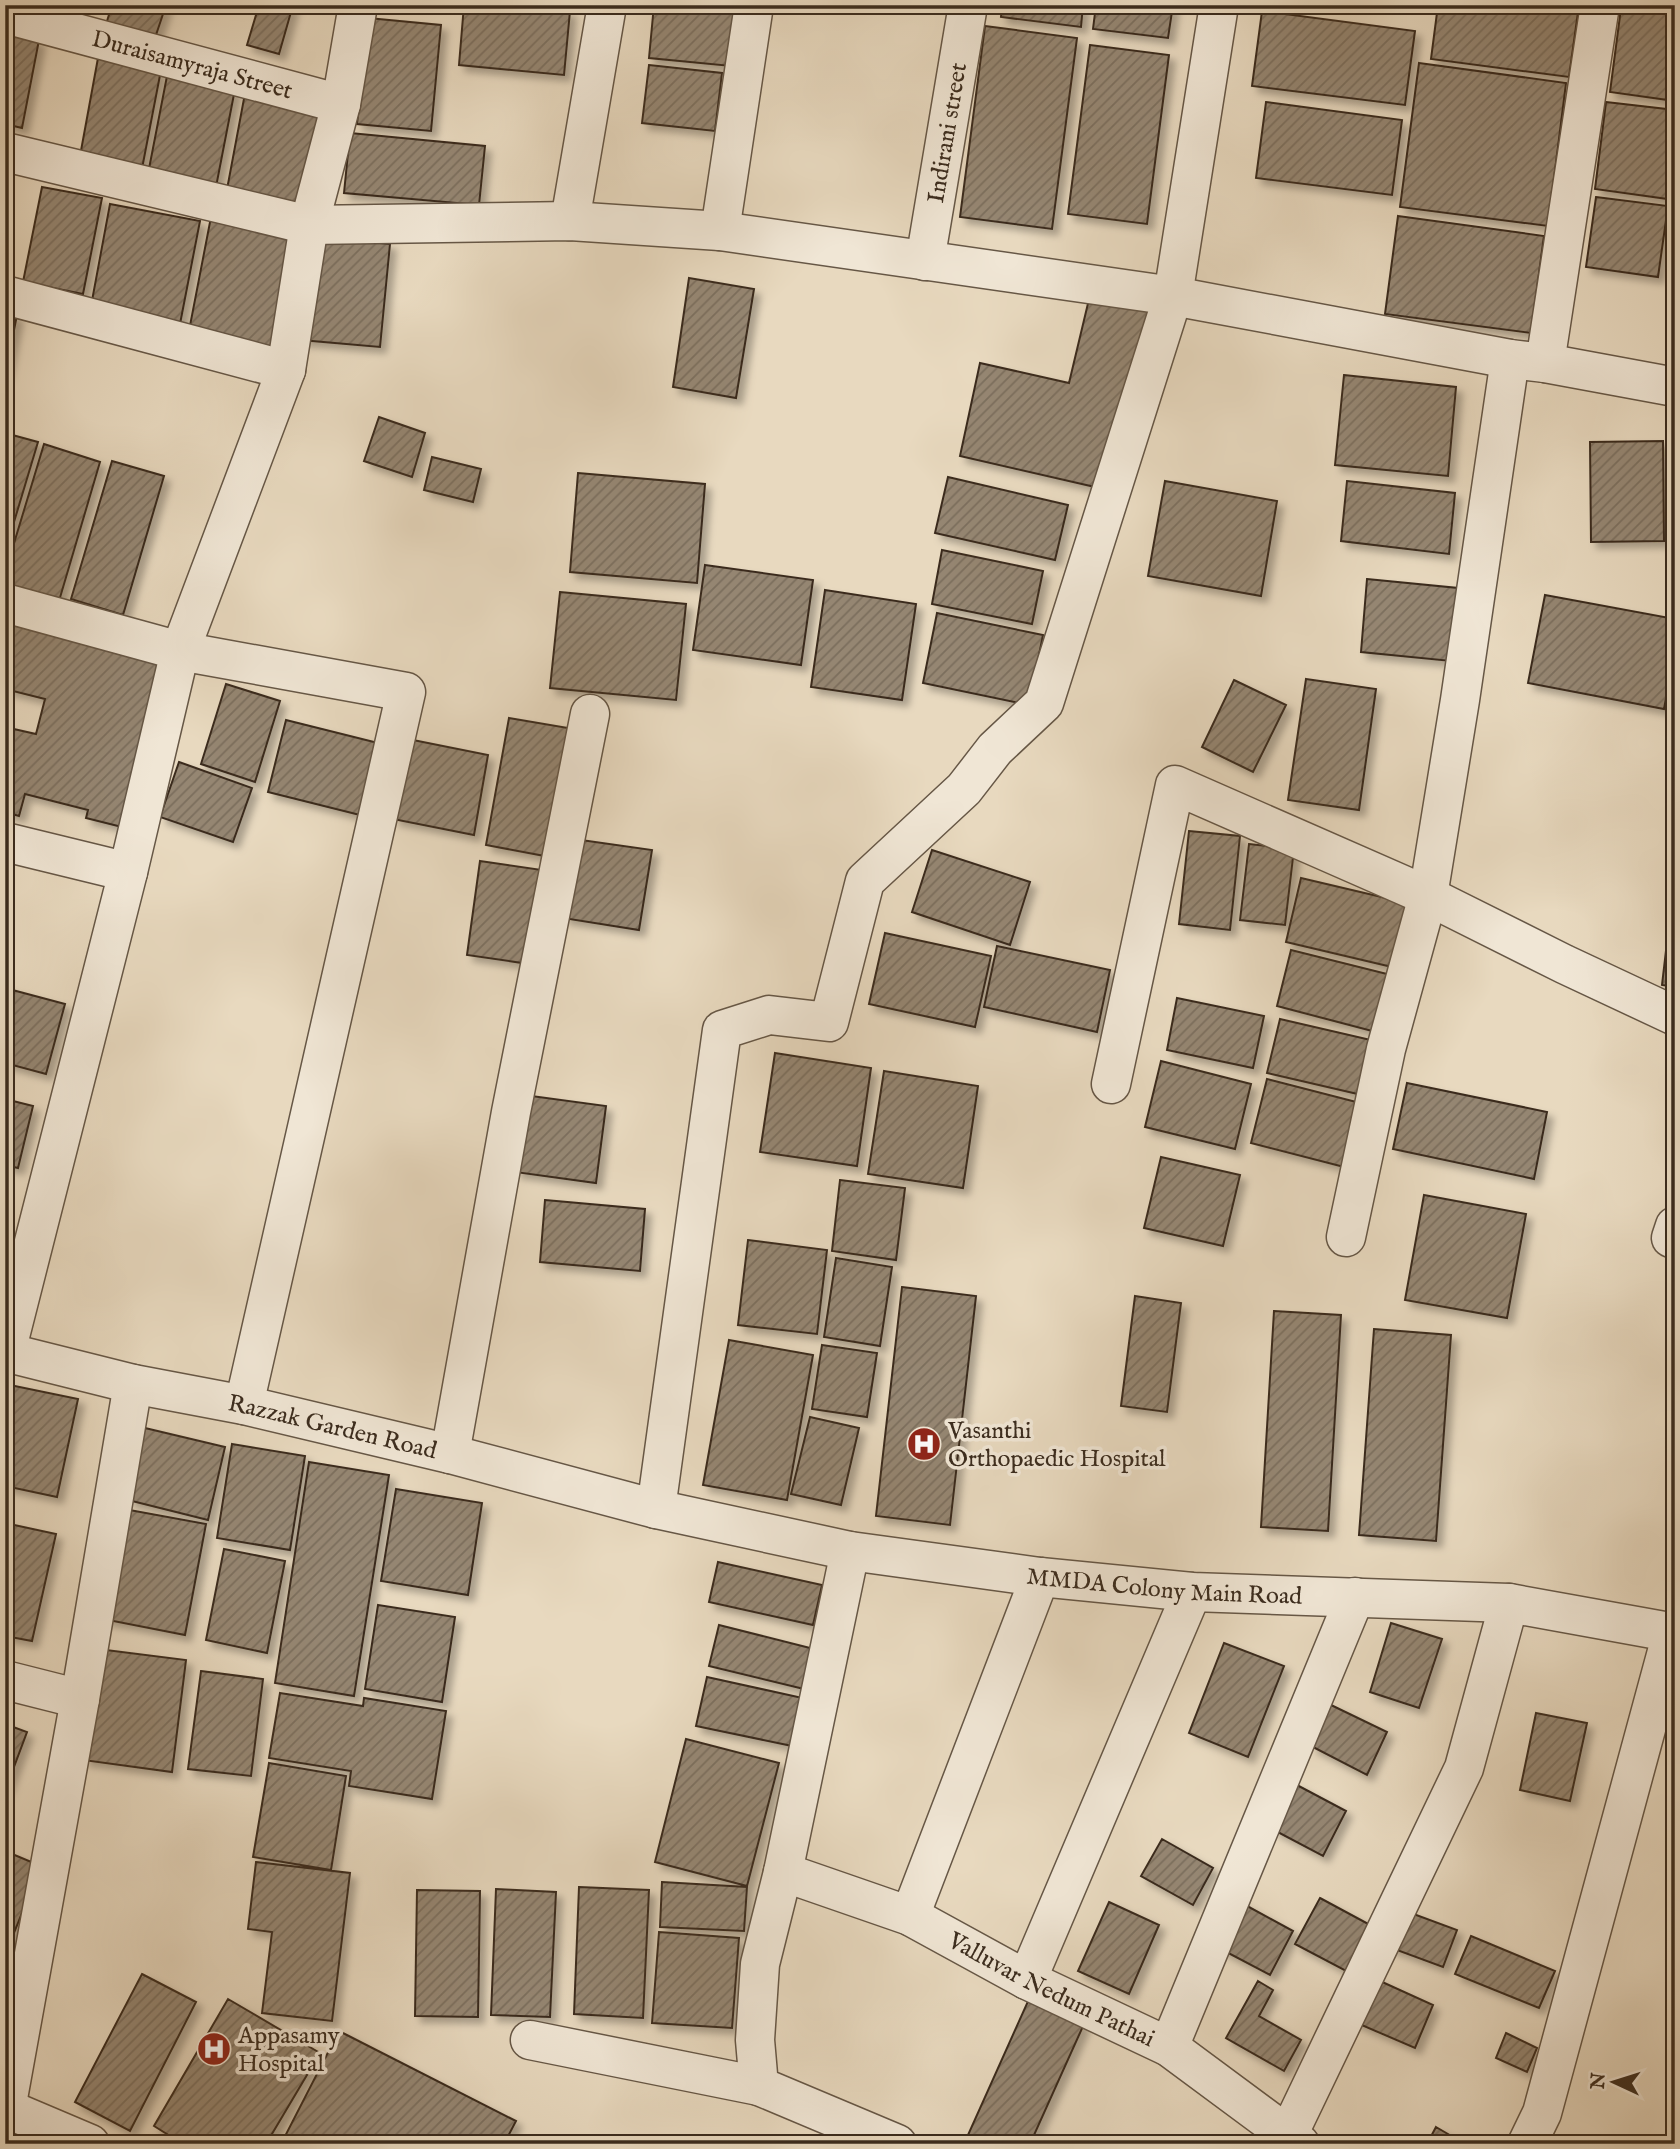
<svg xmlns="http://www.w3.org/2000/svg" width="1680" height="2149" font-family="'IM FELL English',serif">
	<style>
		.building { fill: url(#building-hatch); stroke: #3b2c1e; stroke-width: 2; filter: url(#shadow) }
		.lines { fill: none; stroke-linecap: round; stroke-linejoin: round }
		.minor-casing { stroke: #665746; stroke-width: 41 }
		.minor { stroke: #f0e6d5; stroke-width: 38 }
		.labels { text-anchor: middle; stroke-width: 7; stroke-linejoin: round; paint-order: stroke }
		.street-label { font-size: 24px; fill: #3b2c1e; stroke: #f0e6d5 }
		.poi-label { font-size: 24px; fill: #3b2c1e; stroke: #f0e6d5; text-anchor: start }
	</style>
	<defs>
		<pattern id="building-hatch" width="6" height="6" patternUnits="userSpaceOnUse" patternTransform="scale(1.75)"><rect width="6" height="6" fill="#958672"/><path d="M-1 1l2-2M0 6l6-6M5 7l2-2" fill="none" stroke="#7b6e5d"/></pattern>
		<filter id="shadow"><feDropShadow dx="6" dy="6" stdDeviation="3.5" flood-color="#0004"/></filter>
	</defs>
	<rect width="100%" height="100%" fill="#e8d9bf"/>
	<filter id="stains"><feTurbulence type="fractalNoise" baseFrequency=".00286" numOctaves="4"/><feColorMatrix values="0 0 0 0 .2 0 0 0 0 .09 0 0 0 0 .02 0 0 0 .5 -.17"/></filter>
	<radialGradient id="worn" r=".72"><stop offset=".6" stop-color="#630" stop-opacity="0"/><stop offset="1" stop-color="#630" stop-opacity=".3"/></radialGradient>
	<path class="building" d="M 112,5 L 166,5 L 151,50 L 103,34 Z
		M 259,5 L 293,5 L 279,54 L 247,45 Z
		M 464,5 L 511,5 L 570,11 L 564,75 L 459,65 Z
		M 654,5 L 717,5 L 738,7 L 731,66 L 649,58 Z
		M 1002,5 L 1083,5 L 1081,27 L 1001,17 Z
		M 1096,5 L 1173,5 L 1168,38 L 1093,29 Z
		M 1438,5 L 1579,5 L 1569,77 L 1431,59 Z
		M 1621,8 L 1675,15 L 1675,101 L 1610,92 Z
		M 1262,11 L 1415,31 L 1405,105 L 1252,86 Z
		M 368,18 L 441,25 L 431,131 L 357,124 Z
		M 985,26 L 1077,38 L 1052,229 L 960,217 Z
		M 5,34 L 39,40 L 22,128 L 5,124 Z
		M 1090,45 L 1169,55 L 1147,224 L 1068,214 Z
		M 98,58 L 161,70 L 140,179 L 78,167 Z
		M 1419,63 L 1566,83 L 1548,226 L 1400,207 Z
		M 649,65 L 722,73 L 715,131 L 642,123 Z
		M 167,76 L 235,89 L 215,192 L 147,179 Z
		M 246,88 L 323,103 L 302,215 L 225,200 Z
		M 1266,102 L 1402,120 L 1392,195 L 1256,178 Z
		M 1606,102 L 1675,110 L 1675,200 L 1595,189 Z
		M 350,133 L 485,146 L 479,205 L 344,193 Z
		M 42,187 L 102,198 L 83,294 L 23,282 Z
		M 1596,197 L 1668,206 L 1658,277 L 1586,267 Z
		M 110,204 L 200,221 L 180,324 L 91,306 Z
		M 1398,216 L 1544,236 L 1531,333 L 1385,314 Z
		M 211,217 L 294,233 L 271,352 L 188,336 Z
		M 310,236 L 390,244 L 380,347 L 301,340 Z
		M 689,278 L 754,289 L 736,398 L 673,387 Z
		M 1090,295 L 1150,309 L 1108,490 L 960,456 L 980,363 L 1069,383 Z
		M 5,313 L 17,315 L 5,375 Z
		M 1344,375 L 1456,387 L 1448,476 L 1335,465 Z
		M 379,417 L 425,433 L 412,477 L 364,461 Z
		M 5,433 L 38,442 L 5,552 Z
		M 1663,441 L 1664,541 L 1591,542 L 1590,442 Z
		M 44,444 L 100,462 L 59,601 L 5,584 L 5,573 Z
		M 432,457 L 481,469 L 473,502 L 424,490 Z
		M 112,461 L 164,476 L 123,615 L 71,599 Z
		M 578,473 L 705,484 L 697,583 L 570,572 Z
		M 948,477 L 1068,505 L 1055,560 L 935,533 Z
		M 1165,481 L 1277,501 L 1261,596 L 1148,576 Z
		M 1347,481 L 1455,493 L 1449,554 L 1341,541 Z
		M 942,550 L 1043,571 L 1032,624 L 932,604 Z
		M 705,565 L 813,580 L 801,665 L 693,650 Z
		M 1367,579 L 1458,588 L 1451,661 L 1361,652 Z
		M 825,590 L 916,604 L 902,700 L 811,687 Z
		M 560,592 L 686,604 L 676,700 L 550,688 Z
		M 1545,595 L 1675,619 L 1675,650 L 1664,709 L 1528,683 Z
		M 937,613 L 1043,635 L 1029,705 L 923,683 Z
		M 5,623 L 167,664 L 126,828 L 86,818 L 88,810 L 25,794 L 19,816 L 5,812 L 5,727 L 36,734 L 45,699 L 5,689 Z
		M 1306,679 L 1376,689 L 1359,810 L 1288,800 Z
		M 1234,680 L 1286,705 L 1253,772 L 1202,747 Z
		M 226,684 L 280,701 L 255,782 L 201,764 Z
		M 509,718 L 574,729 L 550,857 L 486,845 Z
		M 286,720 L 378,743 L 360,815 L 268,792 Z
		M 408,739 L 488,755 L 474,835 L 393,819 Z
		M 179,762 L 252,788 L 233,842 L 160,817 Z
		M 1189,831 L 1240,836 L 1230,930 L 1179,924 Z
		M 574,839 L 652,850 L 639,930 L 563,918 Z
		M 1249,844 L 1294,849 L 1285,925 L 1240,920 Z
		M 932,850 L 1030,882 L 1010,945 L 912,912 Z
		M 480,861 L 542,870 L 529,964 L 467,955 Z
		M 1675,873 L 1675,987 L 1662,985 Z
		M 1301,878 L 1407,903 L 1392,967 L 1286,942 Z
		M 885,933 L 991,956 L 975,1027 L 869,1004 Z
		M 997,946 L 1110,970 L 1097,1032 L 984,1007 Z
		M 1291,950 L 1391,975 L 1376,1032 L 1277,1006 Z
		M 5,988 L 65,1004 L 46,1074 L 5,1063 Z
		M 1177,998 L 1264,1016 L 1253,1068 L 1167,1050 Z
		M 1280,1019 L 1375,1041 L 1362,1095 L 1267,1073 Z
		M 775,1053 L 871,1068 L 857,1166 L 760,1152 Z
		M 1161,1061 L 1251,1084 L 1235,1149 L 1145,1127 Z
		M 884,1071 L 978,1086 L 963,1188 L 868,1174 Z
		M 1267,1079 L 1364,1104 L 1348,1168 L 1251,1143 Z
		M 1407,1083 L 1547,1112 L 1534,1179 L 1393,1149 Z
		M 524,1095 L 606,1106 L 596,1183 L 515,1172 Z
		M 5,1099 L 33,1106 L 18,1168 L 5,1165 Z
		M 1161,1157 L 1240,1175 L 1223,1246 L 1144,1228 Z
		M 840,1180 L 905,1188 L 896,1260 L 832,1251 Z
		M 1424,1195 L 1526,1214 L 1507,1318 L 1405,1300 Z
		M 545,1200 L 645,1209 L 640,1271 L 540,1262 Z
		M 748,1240 L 827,1250 L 817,1334 L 738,1325 Z
		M 836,1258 L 892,1267 L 880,1346 L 824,1337 Z
		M 902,1287 L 976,1296 L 950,1525 L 876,1516 Z
		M 1135,1296 L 1181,1303 L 1167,1412 L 1121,1406 Z
		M 1274,1311 L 1341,1315 L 1328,1531 L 1261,1527 Z
		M 1374,1329 L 1451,1335 L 1436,1541 L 1359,1535 Z
		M 729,1340 L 813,1355 L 787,1500 L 703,1485 Z
		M 822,1345 L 877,1353 L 867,1417 L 812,1409 Z
		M 5,1384 L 78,1399 L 57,1497 L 5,1486 Z
		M 810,1417 L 859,1428 L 841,1505 L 791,1494 Z
		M 145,1428 L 225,1447 L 208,1520 L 128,1500 Z
		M 232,1444 L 305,1456 L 290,1550 L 217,1538 Z
		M 309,1462 L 389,1475 L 354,1696 L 275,1683 Z
		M 396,1489 L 482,1503 L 468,1595 L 381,1581 Z
		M 124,1509 L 206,1524 L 185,1635 L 103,1619 Z
		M 5,1523 L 56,1534 L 32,1641 L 5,1636 Z
		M 224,1549 L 285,1561 L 267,1653 L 206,1640 Z
		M 718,1562 L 822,1585 L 813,1625 L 709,1602 Z
		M 378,1605 L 455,1617 L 442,1702 L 365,1689 Z
		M 1391,1623 L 1442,1639 L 1419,1708 L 1370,1692 Z
		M 719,1625 L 814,1649 L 804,1689 L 709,1666 Z
		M 1224,1643 L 1284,1666 L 1248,1757 L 1189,1733 Z
		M 98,1649 L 186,1660 L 172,1772 L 83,1760 Z
		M 201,1671 L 263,1679 L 251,1776 L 188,1769 Z
		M 707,1677 L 807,1699 L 797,1747 L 696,1726 Z
		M 280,1693 L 363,1706 L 364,1698 L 446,1711 L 432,1799 L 349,1786 L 351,1771 L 269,1758 Z
		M 1331,1705 L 1387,1732 L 1367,1775 L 1311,1746 Z
		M 1536,1713 L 1587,1723 L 1570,1801 L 1520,1790 Z
		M 5,1724 L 27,1732 L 5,1791 Z
		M 686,1739 L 779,1763 L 747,1886 L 655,1862 Z
		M 269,1763 L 346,1776 L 331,1870 L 253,1857 Z
		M 1295,1784 L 1346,1811 L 1323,1856 L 1272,1829 Z
		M 1162,1839 L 1213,1868 L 1193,1905 L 1141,1876 Z
		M 5,1851 L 41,1866 L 5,1955 Z
		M 256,1862 L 350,1873 L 332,2021 L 262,2013 L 272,1932 L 248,1929 Z
		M 662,1882 L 747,1887 L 744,1931 L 660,1927 Z
		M 579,1887 L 649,1890 L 643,2018 L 574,2014 Z
		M 496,1889 L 556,1892 L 550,2017 L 491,2015 Z
		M 417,1890 L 480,1891 L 478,2017 L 415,2016 Z
		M 1320,1898 L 1372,1926 L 1348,1972 L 1295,1944 Z
		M 1238,1901 L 1293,1931 L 1270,1975 L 1215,1946 Z
		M 1109,1902 L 1159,1925 L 1129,1994 L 1078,1971 Z
		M 1400,1909 L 1457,1930 L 1443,1967 L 1386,1946 Z
		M 659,1932 L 739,1938 L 732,2028 L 652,2023 Z
		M 1471,1936 L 1555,1971 L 1539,2008 L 1455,1974 Z
		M 142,1974 L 196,2002 L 130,2131 L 75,2102 Z
		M 1369,1976 L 1433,2005 L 1415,2048 L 1350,2020 Z
		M 1258,1981 L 1273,1990 L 1259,2016 L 1301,2040 L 1284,2071 L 1226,2038 Z
		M 228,1999 L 320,2053 L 266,2144 L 183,2144 L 154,2126 Z
		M 1029,1999 L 1084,2024 L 1030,2144 L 988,2144 L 968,2135 Z
		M 339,2031 L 516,2121 L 504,2144 L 281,2144 Z
		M 1506,2033 L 1537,2048 L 1527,2072 L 1496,2058 Z
		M 1436,2127 L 1465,2144 L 1427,2144 Z"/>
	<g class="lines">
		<g class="minor-casing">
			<g id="minor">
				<path id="s1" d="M 5,14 L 341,104"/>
				<path d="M 5,152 L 309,225 L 570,221 L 720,231 L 1173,296 L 1510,359 L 1545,363 L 1675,387"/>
				<path d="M 570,221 L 607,5"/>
				<path d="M 720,231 L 754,5"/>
				<path id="s2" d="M 925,261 L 968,5"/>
				<path d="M 5,295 L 286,370"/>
				<path d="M 1545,363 L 1600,5"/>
				<path d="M 5,603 L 180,651 L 406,692 L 244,1405"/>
				<path d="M 5,842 L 128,872"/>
				<path d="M 1111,1084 L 1175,785 L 1428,896 L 1564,964 L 1675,1016"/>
				<path d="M 1346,1237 L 1386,1049 L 1428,896 L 1460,700 L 1510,359"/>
				<path d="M 1671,1238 L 1675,1226"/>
				<path id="s3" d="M 5,1352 L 133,1384 L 244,1405 L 450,1454 L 656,1509 L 850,1551 L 1040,1577 L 1192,1592 L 1509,1603 L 1675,1633"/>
				<path d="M 6,1352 L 128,872 L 180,651 L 286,370 L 309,225 L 341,104 L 358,5"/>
				<path d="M 450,1454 L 511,1112 L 590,714"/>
				<path d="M 656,1509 L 722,1030 L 769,1015 L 829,1022 L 865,881 L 964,789 L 995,749 L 1044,703 L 1173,296 L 1219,5"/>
				<path d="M 850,1551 L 783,1872 L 760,1964 L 755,2040 L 759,2086 L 897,2144"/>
				<path d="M 5,1680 L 80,1699"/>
				<path id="s4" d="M 783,1872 L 910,1916 L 1027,1980 L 1169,2047 L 1300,2144"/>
				<path d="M 910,1916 L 1040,1577"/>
				<path d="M 1027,1980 L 1192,1592"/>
				<path d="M 530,2040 L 759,2086"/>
				<path d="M 1169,2047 L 1355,1597"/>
				<path d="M 5,2108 L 90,2144"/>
				<path d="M 5,2115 L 80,1699 L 133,1384"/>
				<path d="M 1288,2135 L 1464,1768 L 1509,1603"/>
				<path d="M 1527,2144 L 1542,2113 L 1672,1633"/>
			</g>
		</g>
		<use href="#minor" class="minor"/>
	</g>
	<defs>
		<g id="hospital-disc" transform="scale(1.75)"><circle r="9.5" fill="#8f2418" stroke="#f0e6d5"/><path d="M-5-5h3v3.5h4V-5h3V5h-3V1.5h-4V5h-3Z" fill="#fff"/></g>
	</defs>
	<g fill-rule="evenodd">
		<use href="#hospital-disc" x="924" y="1444"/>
		<use href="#hospital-disc" x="214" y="2049"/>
	</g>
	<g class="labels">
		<g class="street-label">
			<text dy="8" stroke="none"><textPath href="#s1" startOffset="194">Duraisamyraja Street</textPath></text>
			<text dy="8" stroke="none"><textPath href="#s2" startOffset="130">Indirani street</textPath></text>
			<text dy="8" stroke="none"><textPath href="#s3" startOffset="336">Razzak Garden Road</textPath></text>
			<text dy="8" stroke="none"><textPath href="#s3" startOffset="1185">MMDA Colony Main Road</textPath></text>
			<text dy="8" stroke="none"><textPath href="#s4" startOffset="294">Valluvar Nedum Pathai</textPath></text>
		</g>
		<g class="poi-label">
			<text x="948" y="1438">Vasanthi<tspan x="948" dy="28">Orthopaedic Hospital</tspan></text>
			<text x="238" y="2043">Appasamy<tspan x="238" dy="28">Hospital</tspan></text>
		</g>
	</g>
	<rect width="1680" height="2149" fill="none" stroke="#e8d9bf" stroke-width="28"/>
	<rect x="7" y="7" width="1666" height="2135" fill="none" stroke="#3b2c1e" stroke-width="3.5"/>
	<rect x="14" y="14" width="1652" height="2121" fill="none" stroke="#3b2c1e" stroke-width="2"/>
	<g transform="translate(1614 2082) rotate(274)" stroke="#f0e6d5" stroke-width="5" paint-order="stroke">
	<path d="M0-5L12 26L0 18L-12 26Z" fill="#3b2c1e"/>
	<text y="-10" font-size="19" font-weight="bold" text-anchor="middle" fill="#3b2c1e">N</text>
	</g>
	<rect width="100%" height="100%" filter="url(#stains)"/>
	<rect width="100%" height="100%" fill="url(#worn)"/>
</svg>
